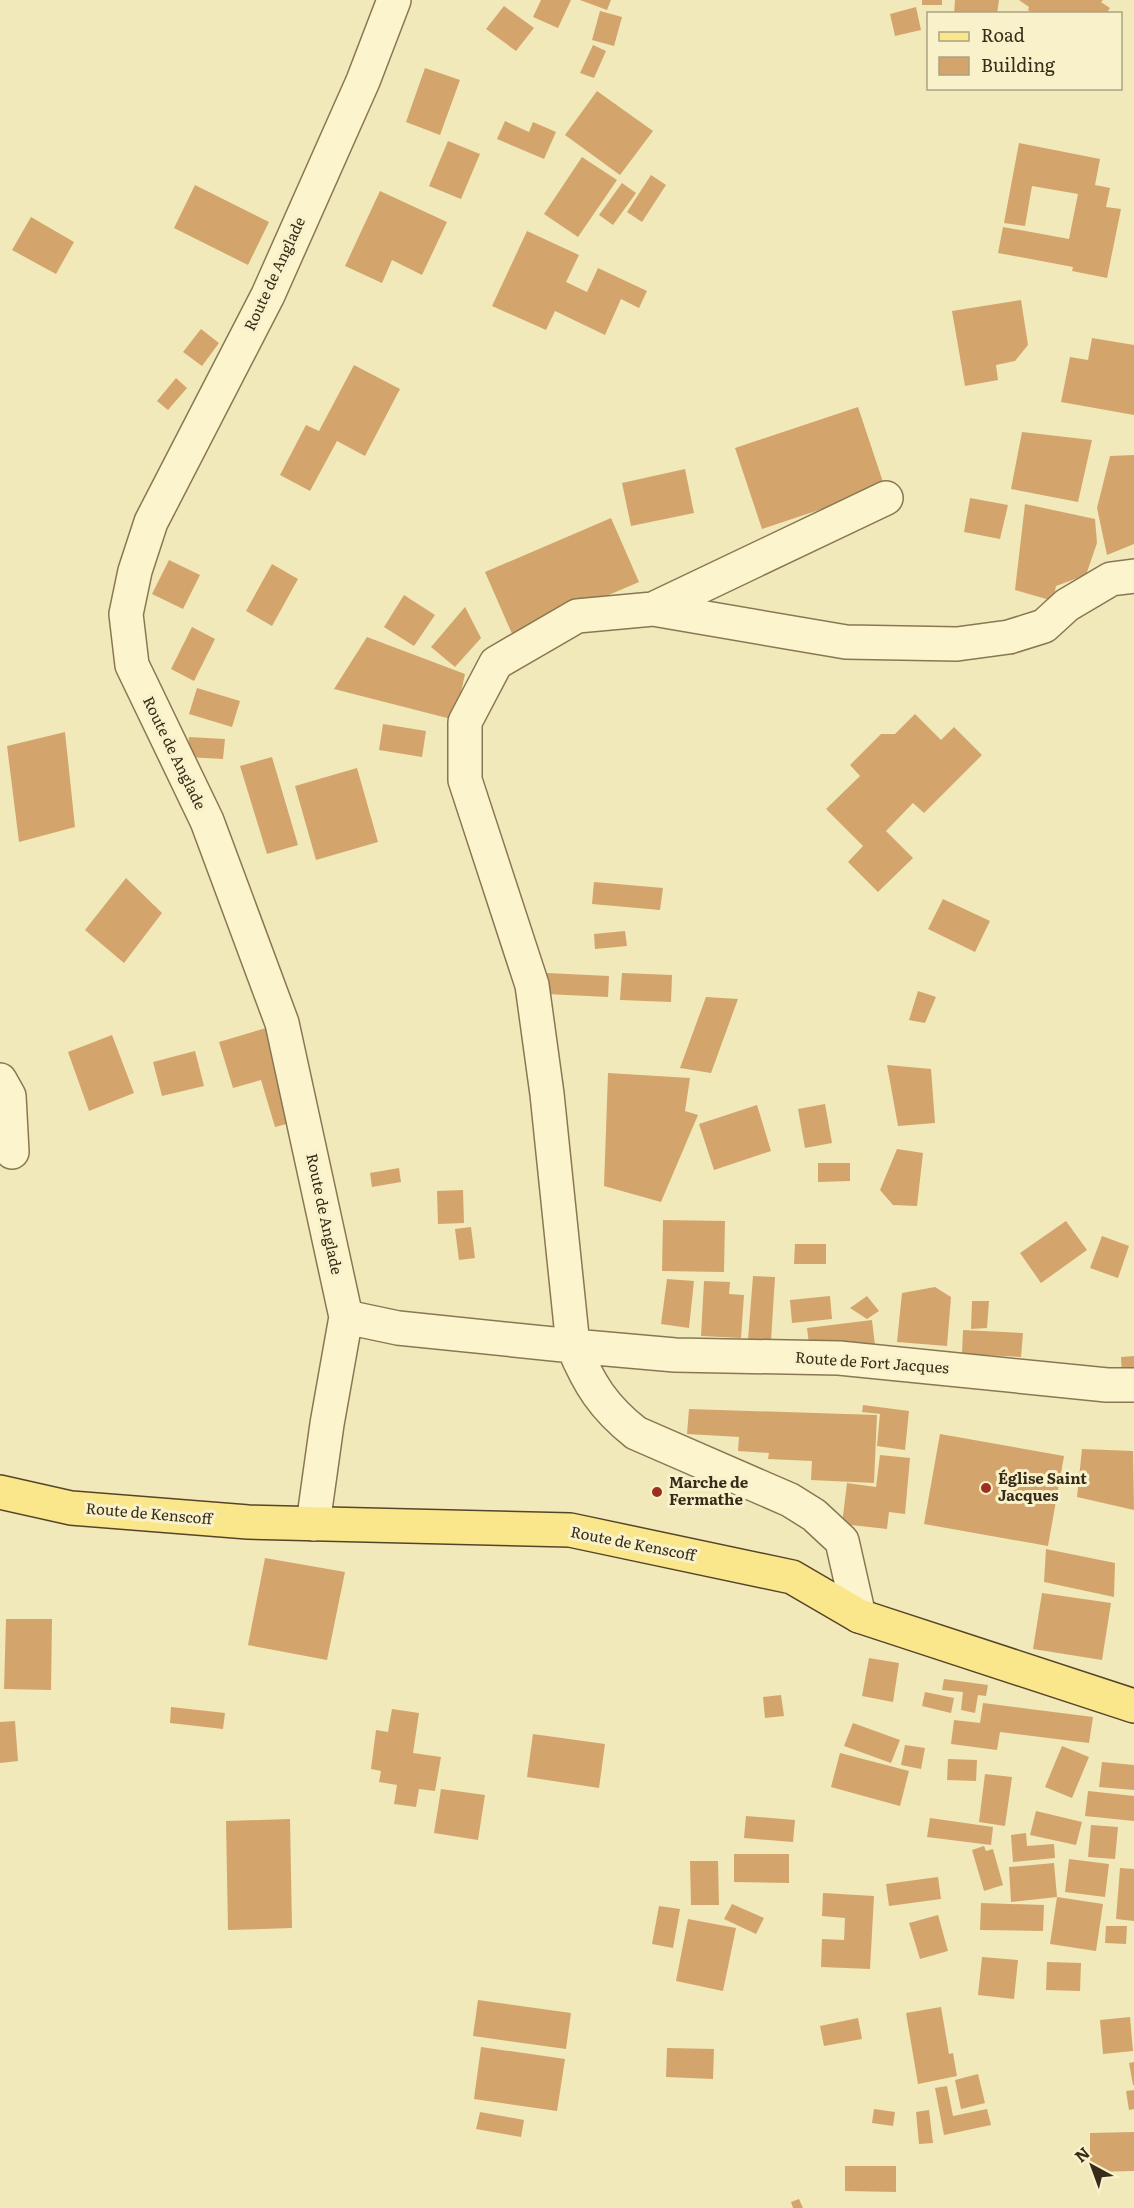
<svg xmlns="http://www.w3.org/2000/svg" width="1134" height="2208" font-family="Literata,serif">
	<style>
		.building { fill: #d3a56c }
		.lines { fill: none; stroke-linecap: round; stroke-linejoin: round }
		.minor-casing { stroke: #897753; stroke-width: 36 }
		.major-casing { stroke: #564428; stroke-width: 36 }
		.minor { stroke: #fcf4cd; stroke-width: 33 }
		.major { stroke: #fae78c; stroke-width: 33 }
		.poi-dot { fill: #9d2f1e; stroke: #f8f1ca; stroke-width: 2 }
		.labels { text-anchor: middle; stroke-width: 6; stroke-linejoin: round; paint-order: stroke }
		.street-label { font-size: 15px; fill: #372c19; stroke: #f8f1ca }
		.poi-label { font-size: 15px; font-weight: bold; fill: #372c19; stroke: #f8f1ca; text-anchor: start }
	</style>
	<rect width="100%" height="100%" fill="#f1e9ba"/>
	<path class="building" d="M 541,0 L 571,0 L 558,28 L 533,17 Z
		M 580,0 L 611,0 L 607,10 Z
		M 922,0 L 942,0 L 942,5 L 922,5 Z
		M 955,0 L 999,0 L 997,14 L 954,14 Z
		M 1019,0 L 1103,0 L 1101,2 L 1110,8 L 1106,14 L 1033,14 L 1028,10 L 1029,7 Z
		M 504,6 L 534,28 L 516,51 L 486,29 Z
		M 916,7 L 921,30 L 895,36 L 890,14 Z
		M 600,11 L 622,17 L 614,46 L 592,40 Z
		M 593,45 L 606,51 L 594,78 L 580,73 Z
		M 425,68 L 460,80 L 440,135 L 406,122 Z
		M 597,91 L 653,131 L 620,175 L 565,135 Z
		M 505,121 L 529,132 L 533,122 L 556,132 L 544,159 L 497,139 Z
		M 448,141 L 480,154 L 461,199 L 429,186 Z
		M 1019,143 L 1100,159 L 1095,185 L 1110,188 L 1106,207 L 1121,209 L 1107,278 L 1072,271 L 1073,267 L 998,253 L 1003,227 L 1069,239 L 1078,194 L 1032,186 L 1025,226 L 1004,223 Z
		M 582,157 L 617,180 L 578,237 L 544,214 Z
		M 651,175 L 666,185 L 642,222 L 627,212 Z
		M 622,183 L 636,193 L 613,225 L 599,215 Z
		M 195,185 L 269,222 L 248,265 L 174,228 Z
		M 380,191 L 447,222 L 422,275 L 392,260 L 382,283 L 345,266 Z
		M 31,217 L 74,242 L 56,274 L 12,250 Z
		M 527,231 L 579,255 L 566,282 L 587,292 L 598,268 L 647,291 L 639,308 L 621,299 L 605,335 L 555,311 L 546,330 L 492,306 Z
		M 1021,300 L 1028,345 L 1015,361 L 996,365 L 998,380 L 965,386 L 952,311 Z
		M 201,329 L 219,343 L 202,366 L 183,352 Z
		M 1092,338 L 1134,345 L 1134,415 L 1061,402 L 1070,357 L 1088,360 Z
		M 354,365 L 400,389 L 365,456 L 337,441 L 310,491 L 280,475 L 306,425 L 319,431 Z
		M 176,378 L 187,388 L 168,410 L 157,401 Z
		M 858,407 L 885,488 L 762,529 L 735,448 Z
		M 1022,432 L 1092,440 L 1078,502 L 1011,489 Z
		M 1134,455 L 1134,544 L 1107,555 L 1097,508 L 1110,456 Z
		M 685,469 L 694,513 L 631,526 L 622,483 Z
		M 970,498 L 1008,505 L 1000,539 L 964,532 Z
		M 1025,504 L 1095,519 L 1097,543 L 1086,575 L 1056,586 L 1053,601 L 1015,590 Z
		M 611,518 L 639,582 L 513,636 L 485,572 Z
		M 169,560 L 200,575 L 183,609 L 152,594 Z
		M 272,564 L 298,579 L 272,626 L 246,611 Z
		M 404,595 L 435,615 L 414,646 L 384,627 Z
		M 465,607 L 481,638 L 455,667 L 431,647 Z
		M 192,627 L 215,639 L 194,681 L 171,669 Z
		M 367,637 L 465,674 L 455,720 L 334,689 Z
		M 197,688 L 240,701 L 232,727 L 189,714 Z
		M 915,714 L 941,740 L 954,727 L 982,755 L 924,813 L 913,803 L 886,831 L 913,858 L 878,892 L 848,862 L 863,846 L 826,809 L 860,776 L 850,765 L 881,734 L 895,734 Z
		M 383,724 L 426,731 L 422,757 L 379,750 Z
		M 65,732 L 75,827 L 19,842 L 7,746 Z
		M 189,737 L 225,739 L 223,759 L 187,757 Z
		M 272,757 L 298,845 L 267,854 L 240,766 Z
		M 357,768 L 378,842 L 316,860 L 295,786 Z
		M 126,878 L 162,913 L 124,963 L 85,930 Z
		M 594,882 L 663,888 L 660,910 L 592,904 Z
		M 943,899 L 990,921 L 975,952 L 928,929 Z
		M 625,931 L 627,946 L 595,949 L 594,934 Z
		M 547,973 L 609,976 L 608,997 L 546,994 Z
		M 622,973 L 672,975 L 671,1002 L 620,1000 Z
		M 918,991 L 936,997 L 925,1023 L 909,1020 Z
		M 706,997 L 738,999 L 711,1073 L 680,1068 Z
		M 266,1028 L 294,1122 L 275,1127 L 261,1080 L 233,1088 L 219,1042 Z
		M 112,1035 L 134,1093 L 89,1111 L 68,1052 Z
		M 195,1051 L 204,1086 L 162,1096 L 153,1062 Z
		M 887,1065 L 931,1069 L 935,1123 L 898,1126 Z
		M 608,1073 L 690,1078 L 685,1111 L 698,1115 L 661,1202 L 604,1186 Z
		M 825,1104 L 832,1143 L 805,1148 L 798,1109 Z
		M 757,1105 L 771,1151 L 714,1170 L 699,1124 Z
		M 897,1149 L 923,1153 L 917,1206 L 893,1205 L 880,1190 Z
		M 818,1163 L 850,1163 L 850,1181 L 818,1182 Z
		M 399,1168 L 401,1182 L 372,1187 L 370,1173 Z
		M 463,1190 L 464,1223 L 438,1224 L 437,1191 Z
		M 663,1220 L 725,1221 L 724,1272 L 662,1271 Z
		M 1066,1221 L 1087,1250 L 1041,1283 L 1020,1253 Z
		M 471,1227 L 475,1258 L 459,1260 L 455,1229 Z
		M 1102,1236 L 1129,1246 L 1118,1278 L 1090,1268 Z
		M 795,1244 L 826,1244 L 826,1264 L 794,1264 Z
		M 753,1276 L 775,1277 L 771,1341 L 748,1340 Z
		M 667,1279 L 694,1281 L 689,1328 L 661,1324 Z
		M 704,1281 L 730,1282 L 729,1294 L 744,1295 L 741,1338 L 701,1336 Z
		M 935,1287 L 951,1297 L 947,1346 L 897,1342 L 902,1293 Z
		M 830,1296 L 832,1319 L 792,1323 L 790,1300 Z
		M 867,1296 L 879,1311 L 867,1319 L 850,1308 Z
		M 972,1301 L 989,1301 L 987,1328 L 971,1329 Z
		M 872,1320 L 875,1345 L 810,1352 L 807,1328 Z
		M 963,1330 L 1023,1333 L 1021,1357 L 962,1354 Z
		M 1134,1356 L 1134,1375 L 1122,1375 L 1121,1357 Z
		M 863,1405 L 909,1411 L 905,1450 L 877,1446 L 880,1414 L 862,1412 Z
		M 689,1409 L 877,1415 L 874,1483 L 811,1480 L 812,1461 L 768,1459 L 769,1453 L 738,1451 L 739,1437 L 687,1434 Z
		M 940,1434 L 1064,1456 L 1048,1546 L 924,1524 Z
		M 1082,1449 L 1133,1451 L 1134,1510 L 1077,1497 Z
		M 880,1455 L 910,1458 L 905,1514 L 889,1512 L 887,1529 L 842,1524 L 847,1483 L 876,1487 Z
		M 1046,1549 L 1115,1563 L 1114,1597 L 1044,1582 Z
		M 265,1558 L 345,1572 L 327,1660 L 248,1645 Z
		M 1042,1593 L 1111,1603 L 1102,1660 L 1033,1649 Z
		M 6,1619 L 52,1619 L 51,1690 L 4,1689 Z
		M 869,1658 L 899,1663 L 893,1702 L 862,1696 Z
		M 944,1679 L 988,1685 L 986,1696 L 978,1695 L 975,1713 L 961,1710 L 963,1692 L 942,1690 Z
		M 925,1692 L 954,1698 L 951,1713 L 922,1706 Z
		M 781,1695 L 784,1716 L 765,1718 L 763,1697 Z
		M 983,1703 L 1093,1717 L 1089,1743 L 1000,1732 L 997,1750 L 951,1744 L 954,1720 L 980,1723 Z
		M 171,1707 L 225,1713 L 223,1729 L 170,1723 Z
		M 392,1709 L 419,1713 L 413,1753 L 441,1757 L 435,1791 L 419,1789 L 416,1807 L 394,1804 L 397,1785 L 379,1782 L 381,1771 L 371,1769 L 376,1730 L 388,1732 Z
		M 15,1721 L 18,1761 L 0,1763 L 0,1722 Z
		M 853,1723 L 900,1740 L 891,1763 L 844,1746 Z
		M 533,1734 L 605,1744 L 599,1788 L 527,1777 Z
		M 905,1745 L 925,1748 L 921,1769 L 901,1765 Z
		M 1062,1746 L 1089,1757 L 1072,1798 L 1045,1787 Z
		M 840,1753 L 909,1771 L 900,1806 L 831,1787 Z
		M 948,1759 L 977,1760 L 976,1781 L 947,1780 Z
		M 1102,1762 L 1134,1765 L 1134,1790 L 1099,1787 Z
		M 985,1774 L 1012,1777 L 1005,1826 L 979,1822 Z
		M 441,1789 L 485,1795 L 478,1840 L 434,1833 Z
		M 1088,1791 L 1134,1796 L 1134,1821 L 1085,1816 Z
		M 1036,1811 L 1082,1822 L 1076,1845 L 1030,1835 Z
		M 746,1816 L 795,1820 L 793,1842 L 744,1838 Z
		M 930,1818 L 993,1827 L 991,1845 L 927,1837 Z
		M 290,1819 L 292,1928 L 228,1930 L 226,1821 Z
		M 1091,1825 L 1118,1827 L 1115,1859 L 1088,1857 Z
		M 1026,1833 L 1027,1846 L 1054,1844 L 1055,1858 L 1013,1862 L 1011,1835 Z
		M 984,1846 L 986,1851 L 993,1849 L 1003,1885 L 984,1891 L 972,1850 Z
		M 734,1854 L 789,1854 L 789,1883 L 734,1882 Z
		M 1069,1859 L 1109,1864 L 1105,1897 L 1065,1892 Z
		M 690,1861 L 718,1861 L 719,1905 L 691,1905 Z
		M 1054,1863 L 1057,1897 L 1011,1902 L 1009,1867 Z
		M 1120,1868 L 1134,1869 L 1134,1921 L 1116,1919 Z
		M 938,1877 L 941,1899 L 889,1906 L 886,1884 Z
		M 823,1893 L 874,1896 L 870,1969 L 821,1967 L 822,1939 L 844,1940 L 845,1918 L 822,1916 Z
		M 1057,1897 L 1103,1904 L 1096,1951 L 1050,1944 Z
		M 981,1903 L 1044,1905 L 1043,1931 L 980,1930 Z
		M 732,1904 L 764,1918 L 756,1934 L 724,1919 Z
		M 659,1906 L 680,1909 L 673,1948 L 652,1944 Z
		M 938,1915 L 948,1951 L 920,1959 L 909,1923 Z
		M 688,1919 L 736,1928 L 723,1991 L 676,1981 Z
		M 1106,1926 L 1127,1926 L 1126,1944 L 1105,1943 Z
		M 982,1957 L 1018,1960 L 1014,1999 L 978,1995 Z
		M 1047,1962 L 1081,1963 L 1080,1991 L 1046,1990 Z
		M 478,2000 L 571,2013 L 566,2049 L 473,2036 Z
		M 941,2007 L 949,2054 L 953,2053 L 957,2076 L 918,2084 L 906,2013 Z
		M 1130,2017 L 1133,2051 L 1103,2054 L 1100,2020 Z
		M 858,2018 L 862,2039 L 824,2046 L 820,2026 Z
		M 481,2047 L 565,2059 L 557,2111 L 474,2099 Z
		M 667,2048 L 714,2049 L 713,2079 L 666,2077 Z
		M 1134,2062 L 1134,2085 L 1133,2085 L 1129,2063 Z
		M 978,2074 L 985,2103 L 961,2109 L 955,2080 Z
		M 947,2086 L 953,2116 L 987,2109 L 991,2125 L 944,2135 L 935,2088 Z
		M 1134,2090 L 1134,2109 L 1129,2110 L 1126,2091 Z
		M 874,2109 L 895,2112 L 893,2126 L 872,2123 Z
		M 929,2110 L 933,2143 L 919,2144 L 916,2112 Z
		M 480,2112 L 524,2120 L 521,2137 L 476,2129 Z
		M 1134,2132 L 1134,2171 L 1090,2172 L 1090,2133 Z
		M 845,2166 L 896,2166 L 896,2192 L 845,2191 Z
		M 799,2199 L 803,2208 L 793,2208 L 791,2202 Z"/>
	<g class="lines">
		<g class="minor-casing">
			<path id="minor" d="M 394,0 L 363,81 L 268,295 L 151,522 L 135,571 L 126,614 L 132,665 L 207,821 L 282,1023 L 346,1317 L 398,1328 L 573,1346 L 675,1355 L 839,1358 L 1107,1385 L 1134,1385
				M 653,609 L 886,498
				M 0,1080 L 9,1096 L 12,1152
				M 313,1524 L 327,1424 L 346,1317
				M 859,1616 L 842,1541 L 814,1515 L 790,1500 L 636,1433 C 603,1407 589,1384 573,1346 L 547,1094 L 532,985 L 465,780 L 465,722 L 496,663 L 577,616 L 653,609 L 846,642 L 957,644 L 1009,637 L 1044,626 L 1067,605 L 1111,579 L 1134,576"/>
		</g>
		<g class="major-casing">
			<path id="major" d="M 0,1492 L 71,1508 L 248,1522 L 570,1530 L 792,1577 L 859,1616 L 1134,1706"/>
		</g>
		<use href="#minor" class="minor"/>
		<use href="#major" class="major"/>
	</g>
	<g class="poi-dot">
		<circle cx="986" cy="1488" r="6"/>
		<circle cx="657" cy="1492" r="6"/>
	</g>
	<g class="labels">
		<g class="street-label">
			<text transform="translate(275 274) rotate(-65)" y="5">Route de Anglade</text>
			<text transform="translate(174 753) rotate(64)" y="5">Route de Anglade</text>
			<text transform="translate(324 1214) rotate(78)" y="5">Route de Anglade</text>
			<text transform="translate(872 1363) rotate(4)" y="5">Route de Fort Jacques</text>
			<text transform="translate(149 1514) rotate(5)" y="5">Route de Kenscoff</text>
			<text transform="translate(633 1544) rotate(11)" y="5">Route de Kenscoff</text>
		</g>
		<g class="poi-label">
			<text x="998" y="1484">Église Saint<tspan x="998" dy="17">Jacques</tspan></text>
			<text x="669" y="1488">Marche de<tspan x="669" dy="17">Fermathe</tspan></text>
		</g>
	</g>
	<rect x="927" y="12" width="195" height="78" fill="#f8f1ca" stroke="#aba283" stroke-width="1.5"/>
	<rect x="939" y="32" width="30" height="9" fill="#fae78c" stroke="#aba283" stroke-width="1.5"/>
	<text x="981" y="42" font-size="18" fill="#372c19">Road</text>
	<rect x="939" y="57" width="30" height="18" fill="#d3a56c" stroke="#aba283" stroke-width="1.5"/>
	<text x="981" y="72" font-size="18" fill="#372c19">Building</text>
	<g transform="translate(1092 2166) rotate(319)" stroke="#f8f1ca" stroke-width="4.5" paint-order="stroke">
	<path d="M0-4.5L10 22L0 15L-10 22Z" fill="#372c19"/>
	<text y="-9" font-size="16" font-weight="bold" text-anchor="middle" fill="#372c19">N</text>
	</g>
</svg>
